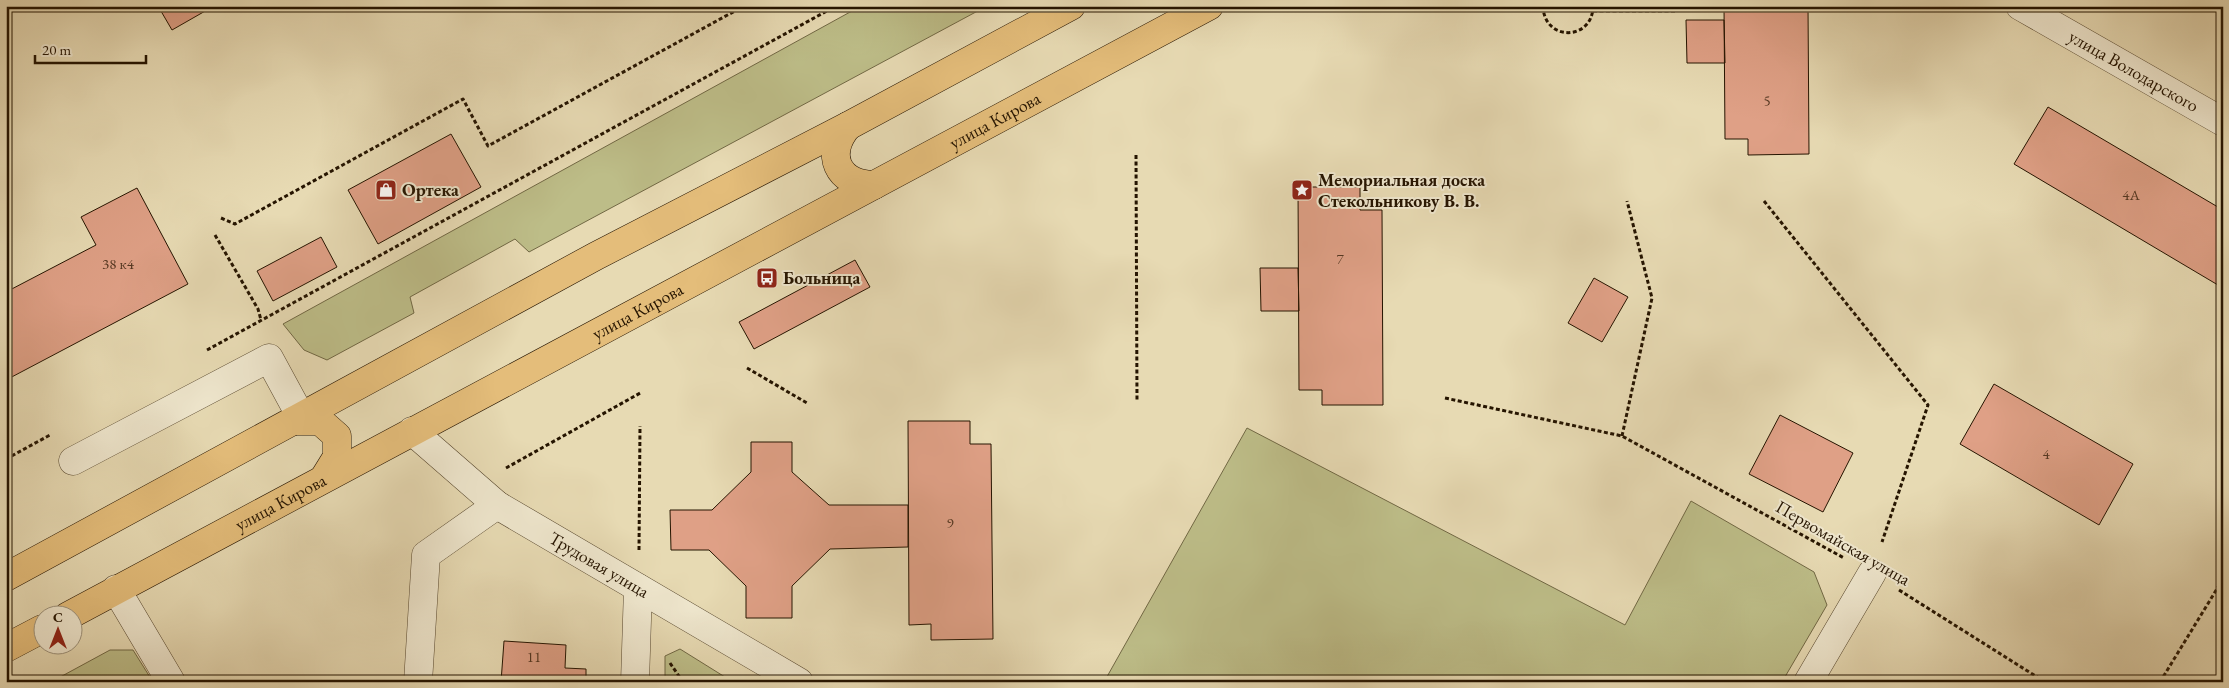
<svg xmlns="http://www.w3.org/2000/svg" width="2229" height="688" font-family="'EB Garamond',serif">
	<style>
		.green { fill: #bdbd88; stroke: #716844 }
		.building { fill: #dfa086; stroke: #251400 }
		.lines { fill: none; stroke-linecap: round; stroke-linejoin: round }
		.minor-casing { stroke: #56462d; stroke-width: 29 }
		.major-casing { stroke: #251400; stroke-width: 29 }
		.path { stroke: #251400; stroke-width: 3; stroke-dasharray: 4 2.5; stroke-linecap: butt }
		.minor { stroke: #efe7ce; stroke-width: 28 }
		.major { stroke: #e4bd7a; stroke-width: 28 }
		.labels { text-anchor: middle; stroke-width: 4; stroke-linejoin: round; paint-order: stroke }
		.number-label { font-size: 15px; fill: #543722 }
		.street-label { font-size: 18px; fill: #251400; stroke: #efe7ce }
		.poi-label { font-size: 18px; font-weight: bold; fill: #251400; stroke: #efe7ce; text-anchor: start }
	</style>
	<rect width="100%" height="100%" fill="#e7dab3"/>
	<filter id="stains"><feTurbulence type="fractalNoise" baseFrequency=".004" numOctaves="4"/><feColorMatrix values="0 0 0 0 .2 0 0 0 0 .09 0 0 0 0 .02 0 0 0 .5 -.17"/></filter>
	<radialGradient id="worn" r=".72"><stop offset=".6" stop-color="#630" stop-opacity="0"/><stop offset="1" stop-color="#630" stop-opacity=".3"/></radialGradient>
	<path class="green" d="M 861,6 L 987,6 L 529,252 L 515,239 L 410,297 L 414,313 L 327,360 L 304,350 L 283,324 Z
		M 1247,428 L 1625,625 L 1691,501 L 1814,572 L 1827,605 L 1782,682 L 1104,682 Z
		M 680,649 L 733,682 L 665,682 L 665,656 Z
		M 110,650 L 133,650 L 153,682 L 51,682 Z"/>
	<path class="building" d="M 158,6 L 214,6 L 172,30 Z
		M 1724,6 L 1808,6 L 1809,154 L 1748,155 L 1748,139 L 1725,139 Z
		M 1686,20 L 1724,20 L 1725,63 L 1687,63 Z
		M 2048,107 L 2223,210 L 2223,288 L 2014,164 Z
		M 451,134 L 481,187 L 378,244 L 348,190 Z
		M 1298,187 L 1360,187 L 1360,210 L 1382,210 L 1383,405 L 1322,405 L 1322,390 L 1299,390 Z
		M 137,188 L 188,284 L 6,380 L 6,292 L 96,245 L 81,217 Z
		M 321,237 L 337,267 L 273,301 L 257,271 Z
		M 855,260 L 870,287 L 754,349 L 739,322 Z
		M 1260,268 L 1298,268 L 1299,311 L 1261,311 Z
		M 1594,278 L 1628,297 L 1602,342 L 1568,323 Z
		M 1994,384 L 2133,464 L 2099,525 L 1960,444 Z
		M 1780,415 L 1853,453 L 1823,512 L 1749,474 Z
		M 908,421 L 970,421 L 970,444 L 991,444 L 993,639 L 931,640 L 931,624 L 909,625 Z
		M 751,442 L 792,442 L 792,472 L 829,505 L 908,505 L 908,547 L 830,549 L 792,586 L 792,618 L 746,618 L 746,586 L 709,550 L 671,550 L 670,510 L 712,510 L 751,472 Z
		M 504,641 L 566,645 L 565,668 L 586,669 L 586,682 L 501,682 Z"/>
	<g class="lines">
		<g class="minor-casing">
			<g id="minor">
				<path id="s1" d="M 2020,6 L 2223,122"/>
				<path id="s2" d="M 412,431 L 497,505 L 799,682"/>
				<path d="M 73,461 L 269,358 L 301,417"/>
				<path d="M 116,589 L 171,682"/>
				<path d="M 418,682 L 426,555 L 497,505"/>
				<path d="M 635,682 L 638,588"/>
				<path d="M 1808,682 L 1872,573"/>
			</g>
		</g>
		<g class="major-casing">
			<g id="major">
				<path d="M 848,126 C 824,154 837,184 874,185"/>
				<path d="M 293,421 L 320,421 L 337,436 L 337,457 L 324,478"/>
				<path d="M 6,577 L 596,256 L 848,126 L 1071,6"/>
				<path id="s3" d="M 68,616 L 1209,6"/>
				<path d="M 6,648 L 42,629"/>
			</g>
		</g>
		<path class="path" d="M 1543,6 C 1544,42 1593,41 1593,6
			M 1401,9 L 1543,10
			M 1593,11 L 1675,11
			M 1136,155 L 1137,402
			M 1764,201 L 1928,405 L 1882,542
			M 221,218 L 235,224 L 463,99 L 488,146 L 744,6
			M 215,235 L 258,309 L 261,320
			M 207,350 L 836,6
			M 747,368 L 807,403
			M 1445,398 L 1622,436 L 1844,558
			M 1622,436 L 1652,298 L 1627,201
			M 6,459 L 50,435
			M 506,468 L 642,392
			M 639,550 L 640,426
			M 1899,590 L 2045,682
			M 670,663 L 683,682
			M 2160,682 L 2223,579"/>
		<use href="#minor" class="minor"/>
		<use href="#major" class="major"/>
	</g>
	<defs>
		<g id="shop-square" transform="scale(1.125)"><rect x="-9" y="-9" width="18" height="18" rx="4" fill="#8f2418" stroke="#efe7ce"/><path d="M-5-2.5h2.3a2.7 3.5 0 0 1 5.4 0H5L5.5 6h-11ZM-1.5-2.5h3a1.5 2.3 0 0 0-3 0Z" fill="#fff"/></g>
		<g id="sight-square" transform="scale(1.125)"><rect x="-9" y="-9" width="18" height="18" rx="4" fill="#8f2418" stroke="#efe7ce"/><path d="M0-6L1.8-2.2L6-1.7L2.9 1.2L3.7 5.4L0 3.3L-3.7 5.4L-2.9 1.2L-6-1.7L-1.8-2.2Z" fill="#fff"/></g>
		<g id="bus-square" transform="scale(1.125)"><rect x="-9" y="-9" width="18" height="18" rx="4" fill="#8f2418" stroke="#efe7ce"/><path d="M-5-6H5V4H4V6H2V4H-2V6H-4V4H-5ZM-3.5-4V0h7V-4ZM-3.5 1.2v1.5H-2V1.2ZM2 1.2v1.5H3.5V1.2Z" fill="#fff"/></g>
	</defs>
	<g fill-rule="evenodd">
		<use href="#shop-square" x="386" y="190"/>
		<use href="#sight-square" x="1302" y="190"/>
		<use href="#bus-square" x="767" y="278"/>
	</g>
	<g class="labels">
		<g class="number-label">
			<text x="1767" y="106">5</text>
			<text x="2131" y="200">4А</text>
			<text x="1340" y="264">7</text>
			<text x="118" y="269">38 к4</text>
			<text x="2046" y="459">4</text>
			<text x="950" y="528">9</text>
			<text x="534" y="662">11</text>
		</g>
		<g class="street-label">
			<text dy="6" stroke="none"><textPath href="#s1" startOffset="131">улица Володарского</textPath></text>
			<text dy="6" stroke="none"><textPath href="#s3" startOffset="1051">улица Кирова</textPath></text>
			<text dy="6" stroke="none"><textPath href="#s3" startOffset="646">улица Кирова</textPath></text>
			<text dy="6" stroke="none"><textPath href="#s3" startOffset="241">улица Кирова</textPath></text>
			<text transform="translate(1843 543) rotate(30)" y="6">Первомайская улица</text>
			<text dy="6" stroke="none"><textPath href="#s2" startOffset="231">Трудовая улица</textPath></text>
		</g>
		<g class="poi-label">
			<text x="1318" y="186">Мемориальная доска<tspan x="1318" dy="21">Стекольникову В. В.</tspan></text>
			<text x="402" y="196">Ортека</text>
			<text x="783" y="284">Больница</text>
		</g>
	</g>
	<rect width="2229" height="688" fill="none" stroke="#e7dab3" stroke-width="25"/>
	<rect x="8" y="8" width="2214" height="673" fill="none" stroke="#251400" stroke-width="2.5"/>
	<rect x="12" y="12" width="2204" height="663" fill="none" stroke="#251400"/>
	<g transform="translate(58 630)"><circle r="24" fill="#efe7ce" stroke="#9e937c"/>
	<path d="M0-4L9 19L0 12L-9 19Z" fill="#8f2418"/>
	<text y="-8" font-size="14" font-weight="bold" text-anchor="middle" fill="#251400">С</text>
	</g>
	<path d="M35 55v8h111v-8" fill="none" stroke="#251400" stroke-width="2.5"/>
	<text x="42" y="55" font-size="15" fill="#251400" stroke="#efe7ce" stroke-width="4" paint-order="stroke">20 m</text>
	<rect width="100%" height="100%" filter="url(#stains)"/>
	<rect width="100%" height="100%" fill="url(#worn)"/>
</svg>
